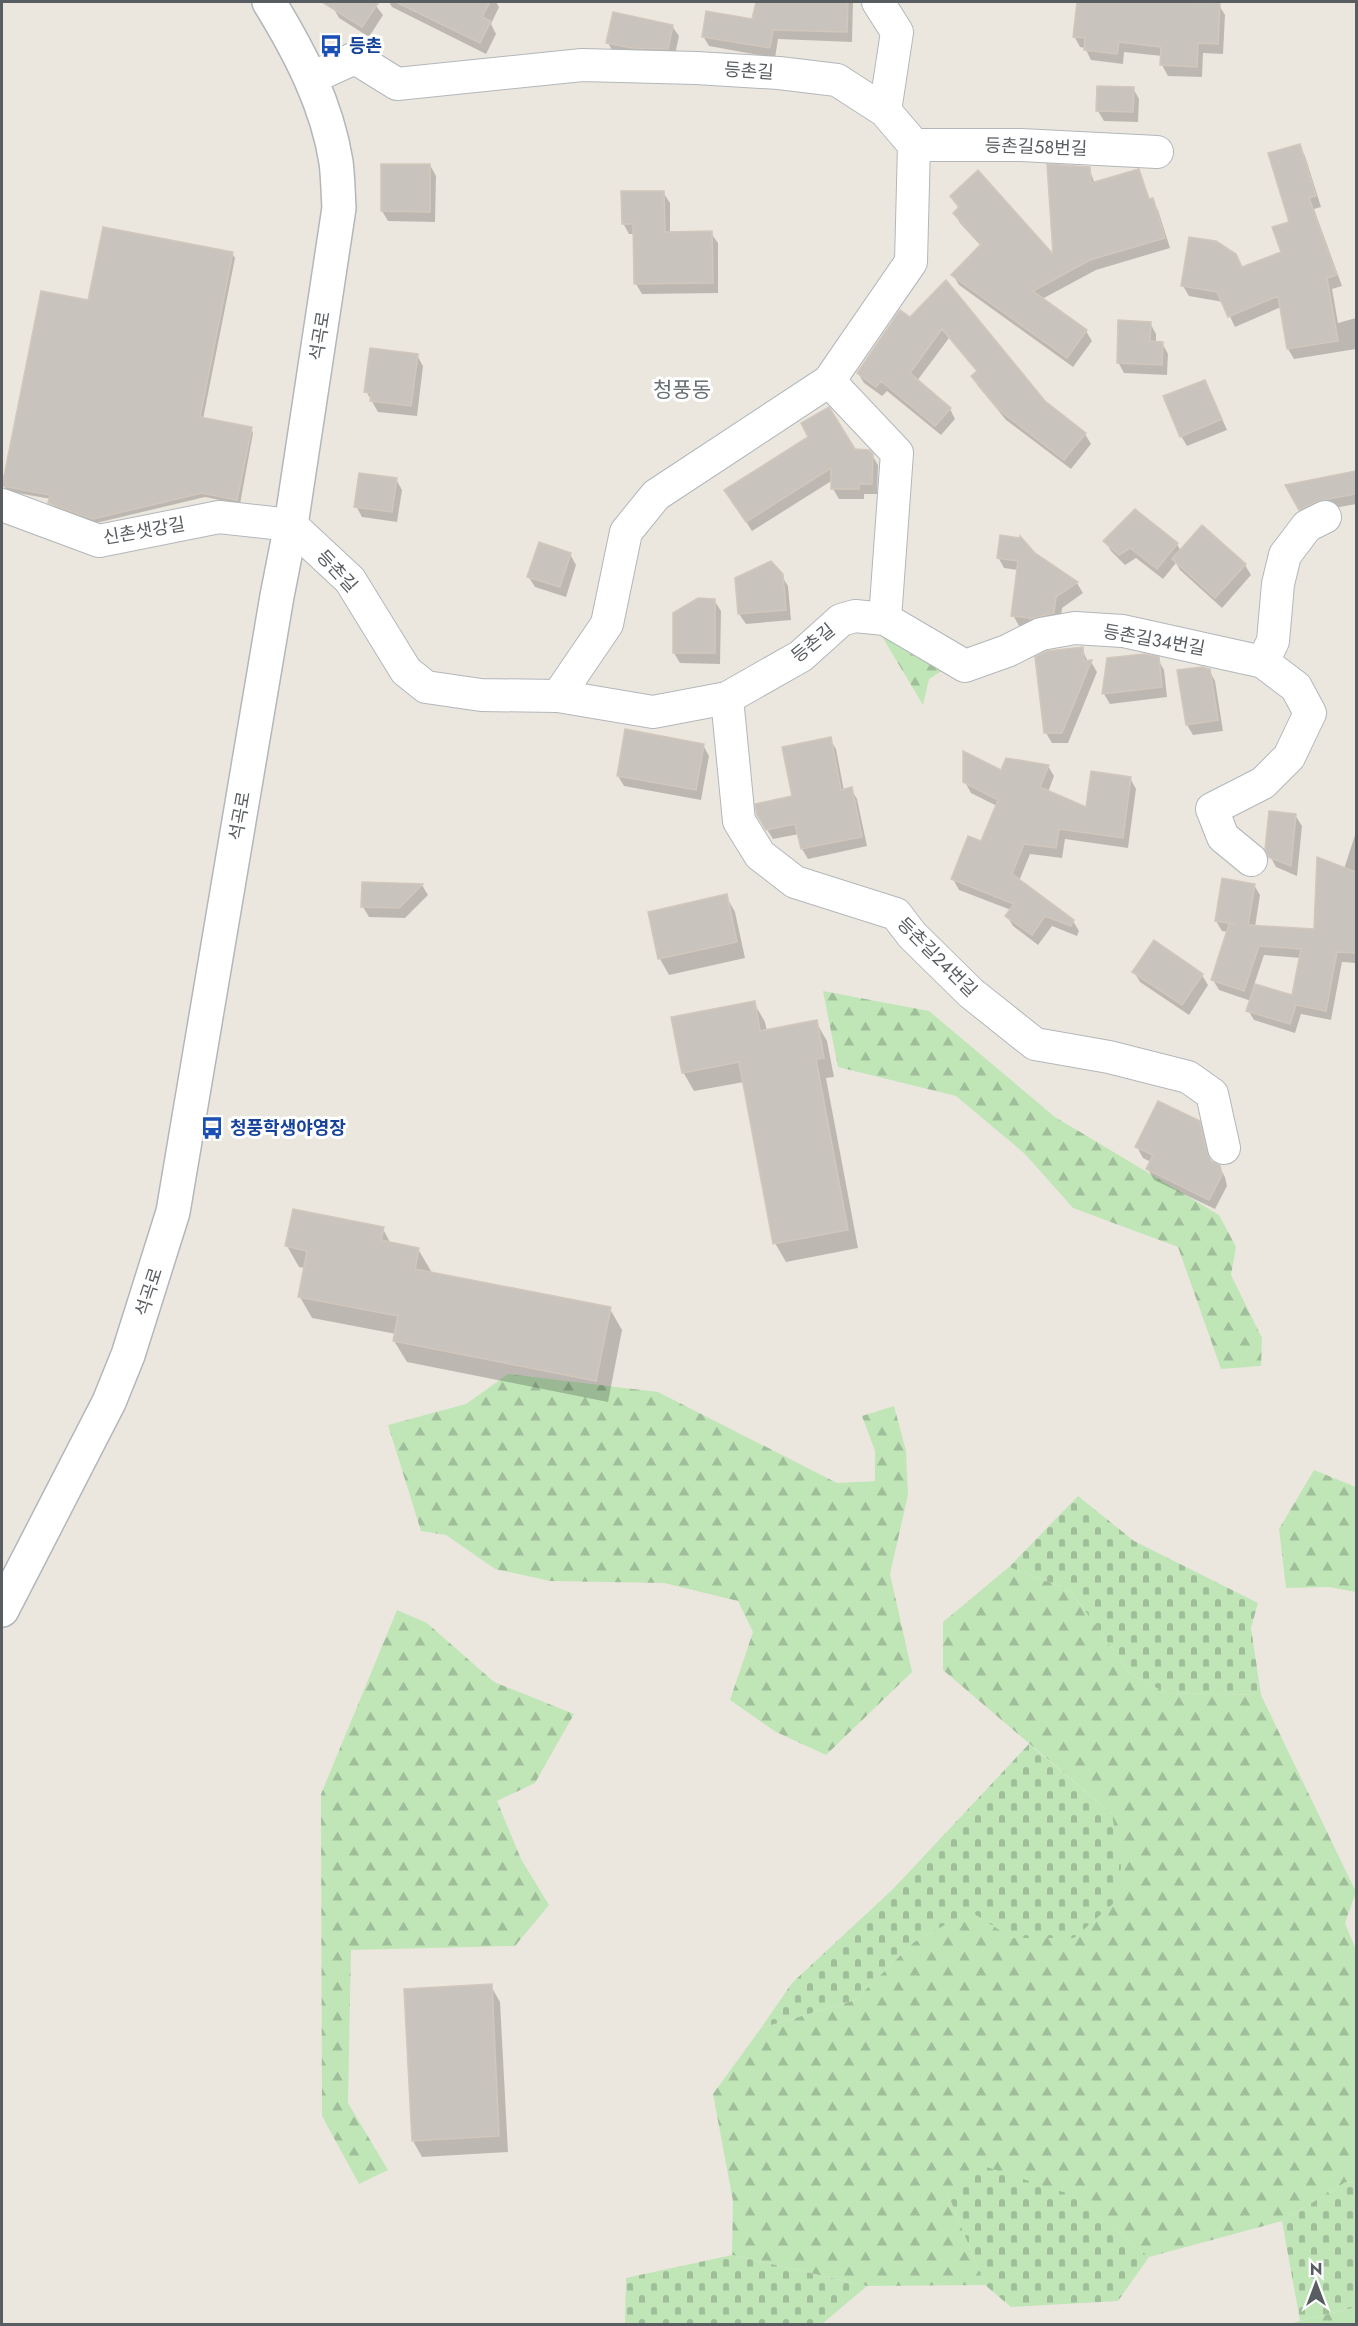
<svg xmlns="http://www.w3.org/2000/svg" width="1358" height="2326" font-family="Jost,'Noto Sans KR',sans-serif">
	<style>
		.forest { fill: url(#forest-firs) }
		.cemetery { fill: url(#cemetery-stones) }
		.shadow { fill: #0003; fill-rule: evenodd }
		.building { fill: #c9c3bd; stroke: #d1c7bc; stroke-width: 1.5 }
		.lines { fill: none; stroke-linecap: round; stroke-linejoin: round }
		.minor-casing { stroke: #b2b7bb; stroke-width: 34 }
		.tertiary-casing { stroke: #b2b7bb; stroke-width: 36 }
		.minor { stroke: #fff; stroke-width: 32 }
		.tertiary { stroke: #fff; stroke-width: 33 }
		.labels { text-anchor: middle; stroke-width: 6; stroke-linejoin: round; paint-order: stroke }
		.transit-label { font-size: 18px; font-weight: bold; fill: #164399; stroke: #fff; text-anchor: start }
		.street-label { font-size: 18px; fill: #585d61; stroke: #fff }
		.quarter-label { font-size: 21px; fill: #687073; stroke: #fff }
	</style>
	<defs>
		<pattern id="forest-firs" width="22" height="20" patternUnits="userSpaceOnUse" patternTransform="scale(1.5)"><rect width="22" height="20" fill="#c0e6b8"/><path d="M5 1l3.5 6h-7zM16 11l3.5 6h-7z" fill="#9fbe99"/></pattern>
		<pattern id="cemetery-stones" width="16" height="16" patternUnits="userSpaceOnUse" patternTransform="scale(1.5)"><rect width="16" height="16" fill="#c0e6b8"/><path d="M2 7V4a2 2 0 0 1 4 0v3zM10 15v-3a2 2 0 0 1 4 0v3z" fill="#9fbe99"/></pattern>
	</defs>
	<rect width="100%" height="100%" fill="#ece7de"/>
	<path class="forest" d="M 877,628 L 948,667 L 929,679 L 923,705 Z
		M 823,991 L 929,1011 L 1055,1117 L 1219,1215 L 1236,1247 L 1231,1275 L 1262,1338 L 1261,1366 L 1221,1369 L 1178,1247 L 1073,1208 L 1025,1154 L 956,1096 L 838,1067 Z
		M 508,1374 L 658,1392 L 837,1483 L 875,1481 L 875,1451 L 862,1416 L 894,1406 L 906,1451 L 908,1495 L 890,1574 L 912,1672 L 826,1755 L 776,1732 L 730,1700 L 753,1632 L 738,1601 L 664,1583 L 550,1581 L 495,1569 L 446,1535 L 421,1531 L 388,1425 L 466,1404 Z
		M 1314,1470 L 1356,1487 L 1356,1592 L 1329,1587 L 1286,1588 L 1279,1529 Z
		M 1009,1567 L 1070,1590 L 1130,1673 L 1166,1693 L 1261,1695 L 1356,1892 L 1345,1923 L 1356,1950 L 1356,2184 L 1346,2182 L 1282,2221 L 1149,2257 L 1072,2195 L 948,2194 L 985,2285 L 867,2286 L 732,2255 L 733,2201 L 713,2094 L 761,2028 L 855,2000 L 914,1942 L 970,1910 L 1012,1938 L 1112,1814 L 943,1670 L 943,1622 Z
		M 397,1610 L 427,1623 L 494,1682 L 574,1714 L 535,1783 L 497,1801 L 521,1859 L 549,1905 L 515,1946 L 351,1950 L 348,2103 L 388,2170 L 359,2184 L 322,2116 L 321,1794 Z
		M 1356,2307 L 1356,2324 L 1288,2324 Z"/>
	<path class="cemetery" d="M 1078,1496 L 1134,1541 L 1258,1603 L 1251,1628 L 1261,1695 L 1166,1693 L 1130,1673 L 1070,1590 L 1009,1567 Z
		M 1029,1744 L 1112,1814 L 1121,1867 L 1115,1902 L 1074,1938 L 1012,1938 L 970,1911 L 914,1942 L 855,2000 L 761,2028 L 792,1983 L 893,1889 Z
		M 974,2163 L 1072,2195 L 1149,2257 L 1118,2301 L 1011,2307 L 985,2285 L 948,2194 Z
		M 1346,2182 L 1356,2184 L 1356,2307 L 1300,2321 L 1282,2221 Z
		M 732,2255 L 867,2286 L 822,2324 L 625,2324 L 626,2278 Z"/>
	<path class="shadow" d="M 336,2 L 373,2 L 383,15 L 369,37 L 339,18 L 333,7 Z
		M 389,2 L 496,2 L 499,7 L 491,24 L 496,34 L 486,54 L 392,7 Z
		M 758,2 L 853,2 L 852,42 L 778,39 L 775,58 L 709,46 L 703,36 L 753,21 Z
		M 1088,2 L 1219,5 L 1225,15 L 1223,54 L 1203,53 L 1202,77 L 1168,76 L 1162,65 L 1162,56 L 1124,52 L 1123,64 L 1091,60 L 1085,48 L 1080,47 L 1074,36 L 1079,3 Z
		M 672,26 L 679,36 L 674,59 L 614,53 L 608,43 Z
		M 1133,88 L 1139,99 L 1138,122 L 1104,121 L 1098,111 Z
		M 1299,146 L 1305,156 L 1321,207 L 1314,209 L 1342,286 L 1332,289 L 1338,323 L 1356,318 L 1356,349 L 1294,359 L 1288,349 L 1281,307 L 1235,327 L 1223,302 L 1189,296 L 1183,286 L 1242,269 L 1283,253 L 1290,222 Z
		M 430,165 L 436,176 L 435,222 L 388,221 L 382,211 Z
		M 1089,168 L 1095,184 L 1138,171 L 1150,200 L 1152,200 L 1158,210 L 1170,248 L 1096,270 L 1042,299 L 1086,331 L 1092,341 L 1073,367 L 959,285 L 953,275 L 981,246 L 960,223 L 954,213 L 959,209 L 951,196 L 1055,258 Z
		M 663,192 L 670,203 L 670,233 L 711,233 L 718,243 L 718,293 L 642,294 L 636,284 L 635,234 L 629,234 L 623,223 Z
		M 232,253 L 235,258 L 203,419 L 251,428 L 253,433 L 240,504 L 205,497 L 96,523 L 53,508 L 51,499 L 6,491 L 4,486 L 90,302 Z
		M 946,282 L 1044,402 L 1085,434 L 1091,444 L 1071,469 L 1006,420 L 978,386 L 973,376 L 978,372 L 949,338 L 917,381 L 950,409 L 955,419 L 941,435 L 887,391 L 882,396 L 864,383 L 858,373 Z
		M 1150,323 L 1156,334 L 1156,343 L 1162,343 L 1168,354 L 1167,375 L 1124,373 L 1118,362 Z
		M 417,355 L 423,366 L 417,416 L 378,412 L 366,391 Z
		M 1205,381 L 1227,430 L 1187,446 L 1181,436 Z
		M 854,451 L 872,455 L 878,465 L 877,494 L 864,494 L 864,499 L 839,499 L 833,489 L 833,480 L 752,531 L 732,500 Z
		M 1356,473 L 1356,504 L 1323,510 L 1306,518 L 1287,486 Z
		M 396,479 L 402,490 L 397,522 L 362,517 L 356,506 Z
		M 1105,541 L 1177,544 L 1181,551 L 1245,565 L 1251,575 L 1222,608 L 1180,570 L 1176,563 L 1163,579 L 1136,558 L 1125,565 L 1111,551 Z
		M 570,554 L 576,565 L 566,597 L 535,587 L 528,576 Z
		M 1034,554 L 1077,583 L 1083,593 L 1062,608 L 1060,624 L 1036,628 L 1019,626 L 1013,615 L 1018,570 L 1004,568 L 998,557 Z
		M 781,575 L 788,586 L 791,620 L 746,624 L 739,614 L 737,579 Z
		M 714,600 L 721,611 L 720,664 L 680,663 L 674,653 Z
		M 1082,649 L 1088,662 L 1091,662 L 1097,672 L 1068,743 L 1052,743 L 1046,733 Z
		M 1158,659 L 1164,670 L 1167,697 L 1110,704 L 1104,694 Z
		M 1209,670 L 1215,681 L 1223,731 L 1193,735 L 1187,725 Z
		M 830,739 L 836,749 L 844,791 L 851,789 L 857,799 L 867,846 L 808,859 L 802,849 L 799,834 L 773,839 L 758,815 L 794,797 Z
		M 703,745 L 709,756 L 701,800 L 624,786 L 618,776 Z
		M 1048,766 L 1054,776 L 1048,792 L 1087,809 L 1130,778 L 1136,789 L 1128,848 L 1065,839 L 1062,858 L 1030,854 L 1019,881 L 1073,921 L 1079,931 L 1077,936 L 1052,926 L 1038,945 L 1013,926 L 1007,916 L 1011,910 L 959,890 L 953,879 L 982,843 L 997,806 L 971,793 L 965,782 L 1002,772 Z
		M 1295,815 L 1302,826 L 1297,876 L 1276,867 L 1270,856 Z
		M 1356,832 L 1356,963 L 1342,962 L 1331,1020 L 1301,1014 L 1295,1033 L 1254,1020 L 1248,1010 L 1251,1001 L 1219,990 L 1213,980 L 1228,932 L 1222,931 L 1216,921 L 1254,885 L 1260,895 L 1255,927 L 1316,930 L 1344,869 ZM 1264,955 L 1301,958 L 1293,997 L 1254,985 Z
		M 364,883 L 422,885 L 428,895 L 405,918 L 369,917 L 363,907 Z
		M 726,896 L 735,912 L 745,958 L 669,975 L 660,959 L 649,913 Z
		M 1134,972 L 1202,975 L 1208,985 L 1189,1015 L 1140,982 Z
		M 754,1003 L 765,1022 L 767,1031 L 816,1022 L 827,1041 L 834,1077 L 826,1078 L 858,1248 L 786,1262 L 775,1243 L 744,1082 L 694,1091 L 683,1072 Z
		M 1198,1122 L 1205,1133 L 1211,1162 L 1219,1166 L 1225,1177 L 1227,1186 L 1215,1209 L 1154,1180 L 1148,1169 L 1151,1162 L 1143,1158 L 1137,1147 Z
		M 383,1229 L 391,1244 L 418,1249 L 431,1271 L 430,1274 L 610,1309 L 622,1330 L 608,1402 L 407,1362 L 394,1341 L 396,1334 L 312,1318 L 300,1297 L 305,1268 L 299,1267 L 287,1246 Z
		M 491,1986 L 500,2002 L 508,2152 L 422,2157 L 413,2141 L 406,1991 Z"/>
	<path class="building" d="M 322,2 L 379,2 L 362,27 Z
		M 396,2 L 490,2 L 482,17 L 491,21 L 480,43 Z
		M 756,2 L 848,2 L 847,32 L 773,30 L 770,48 L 702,37 L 706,11 L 752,19 Z
		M 1077,2 L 1220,3 L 1218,44 L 1198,43 L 1197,67 L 1160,65 L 1161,47 L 1119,42 L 1117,54 L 1084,50 L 1085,38 L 1073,37 Z
		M 613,12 L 673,25 L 668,49 L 632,48 L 606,43 Z
		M 1097,86 L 1134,87 L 1133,112 L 1096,111 Z
		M 1300,144 L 1316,196 L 1309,198 L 1337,275 L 1327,278 L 1338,341 L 1287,349 L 1278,296 L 1228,317 L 1217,292 L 1181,286 L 1189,237 L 1216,241 L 1236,254 L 1242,267 L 1281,252 L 1272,227 L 1289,222 L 1268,153 Z
		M 381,164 L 430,164 L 430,212 L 381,211 Z
		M 1047,164 L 1090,167 L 1091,183 L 1139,169 L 1149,199 L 1153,198 L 1165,238 L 1090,260 L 1033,291 L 1087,330 L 1067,358 L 951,275 L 981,244 L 953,213 L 959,207 L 950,196 L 978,170 L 1053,254 Z
		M 621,191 L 664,191 L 665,232 L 712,231 L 713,283 L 634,284 L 633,224 L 622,224 Z
		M 103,227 L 233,252 L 200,417 L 252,427 L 237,500 L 202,493 L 93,519 L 48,503 L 50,495 L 2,486 L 41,291 L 88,300 Z
		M 946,280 L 1045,401 L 1086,433 L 1064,460 L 999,410 L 971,376 L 977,371 L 942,329 L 910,373 L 951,408 L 935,426 L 881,381 L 876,387 L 857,373 L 900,310 L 910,317 Z
		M 1118,320 L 1151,322 L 1150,341 L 1163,342 L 1162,365 L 1117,363 Z
		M 370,348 L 418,354 L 411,406 L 370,401 L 371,393 L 364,392 Z
		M 1205,380 L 1222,419 L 1180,437 L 1163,396 Z
		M 829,407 L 855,449 L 869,450 L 873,454 L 872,484 L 859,484 L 859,489 L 831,489 L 831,468 L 746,522 L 724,490 L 808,437 L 801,423 Z
		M 1356,471 L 1356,494 L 1318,501 L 1299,510 L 1285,485 Z
		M 359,473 L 397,478 L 392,512 L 354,507 Z
		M 1135,509 L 1178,543 L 1157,569 L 1130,548 L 1119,555 L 1103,541 Z
		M 1202,525 L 1246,564 L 1215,598 L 1172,559 Z
		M 1000,535 L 1020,538 L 1020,536 L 1035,553 L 1078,582 L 1056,597 L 1054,613 L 1030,619 L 1030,618 L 1011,616 L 1018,561 L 997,558 Z
		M 539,542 L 571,553 L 560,587 L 527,577 Z
		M 771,561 L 783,574 L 786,610 L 738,614 L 735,578 Z
		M 698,598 L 715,599 L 715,653 L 673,653 L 673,613 Z
		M 1083,647 L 1084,661 L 1092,660 L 1062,733 L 1044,733 L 1035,657 L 1047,651 Z
		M 1144,654 L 1159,657 L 1162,687 L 1102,694 L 1107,658 Z
		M 1202,667 L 1210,669 L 1218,720 L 1186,725 L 1177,670 Z
		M 625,729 L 704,744 L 696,790 L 617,776 Z
		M 831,737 L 841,790 L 852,787 L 862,837 L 801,849 L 795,824 L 766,830 L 757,815 L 755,804 L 792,796 L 782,747 Z
		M 963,751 L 1001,770 L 1006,758 L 1049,765 L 1040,787 L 1086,807 L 1091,771 L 1131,777 L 1123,838 L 1059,829 L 1056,848 L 1024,844 L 1012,874 L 1074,920 L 1071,926 L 1045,916 L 1032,935 L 1005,916 L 1014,904 L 951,879 L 968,836 L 981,841 L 998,800 L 963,782 Z
		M 1269,811 L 1296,814 L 1291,866 L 1268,857 L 1265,850 Z
		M 1317,857 L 1356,872 L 1356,953 L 1337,952 L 1326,1011 L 1296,1005 L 1290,1024 L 1246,1011 L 1255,984 L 1292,995 L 1301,949 L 1259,946 L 1244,991 L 1211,980 L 1229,924 L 1235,924 L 1215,921 L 1222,878 L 1255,884 L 1248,925 L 1314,929 Z
		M 362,882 L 423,884 L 399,908 L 361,907 Z
		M 727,894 L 737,942 L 658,959 L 648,912 Z
		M 1154,940 L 1203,974 L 1182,1005 L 1132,972 Z
		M 755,1001 L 760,1031 L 817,1020 L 824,1058 L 816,1059 L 848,1230 L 773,1244 L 739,1062 L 682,1073 L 671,1017 Z
		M 1158,1101 L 1200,1121 L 1207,1152 L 1211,1161 L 1220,1165 L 1222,1175 L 1209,1200 L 1146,1169 L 1153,1155 L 1135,1147 Z
		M 293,1209 L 384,1227 L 381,1240 L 419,1248 L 415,1269 L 611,1307 L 596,1381 L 393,1341 L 398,1316 L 298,1297 L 307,1251 L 285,1246 Z
		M 492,1984 L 499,2136 L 412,2141 L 404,1989 Z"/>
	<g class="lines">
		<g class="minor-casing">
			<path id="minor" d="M 878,2 L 897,32 L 885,111
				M 914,145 L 1021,145 L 1157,152
				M 2,505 L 99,541 L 219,517 L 291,525 L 350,580 L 406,671 L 426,687 L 481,695 L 558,696 L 653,712 L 727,698 L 801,656 L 841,620 L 855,616 L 885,619 L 897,453 L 829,381 L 911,262 L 914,145 L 885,111 L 837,80 L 779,73 L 696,68 L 582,65 L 397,84 L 355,58 L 311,78
				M 885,619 L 965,666 L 1007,651 L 1041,634 L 1075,628 L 1123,631 L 1263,662 L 1296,687 L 1310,713 L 1289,757 L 1263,783 L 1212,809 L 1223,837 L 1251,860
				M 1263,662 L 1273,641 L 1278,584 L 1285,555 L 1307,526 L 1325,517
				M 558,696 L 607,624 L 626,532 L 656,495 L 829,381
				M 727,698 L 739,821 L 760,855 L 795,882 L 896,914 L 912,935 L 971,993 L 1035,1044 L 1109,1057 L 1188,1077 L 1212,1094 L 1224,1148"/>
		</g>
		<g class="tertiary-casing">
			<path id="tertiary" d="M 2,1610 L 109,1402 L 128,1355 L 173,1212 L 277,596 L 291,525 L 339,208 C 338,193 338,177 336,162 C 327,104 299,51 269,2"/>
		</g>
		<use href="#minor" class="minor"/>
		<use href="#tertiary" class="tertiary"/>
	</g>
	<defs>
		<g id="bus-bare" transform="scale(1.8)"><path d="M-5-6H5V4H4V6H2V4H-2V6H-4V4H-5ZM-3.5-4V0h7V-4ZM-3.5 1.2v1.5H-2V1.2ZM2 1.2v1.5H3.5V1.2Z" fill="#1a4fb4" stroke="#fff" stroke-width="2.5" paint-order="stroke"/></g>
	</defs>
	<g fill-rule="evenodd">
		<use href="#bus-bare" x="331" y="46"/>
		<use href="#bus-bare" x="212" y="1128"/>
	</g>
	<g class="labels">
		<g class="transit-label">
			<text x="349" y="52">등촌</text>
			<text x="230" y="1134">청풍학생야영장</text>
		</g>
		<g class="street-label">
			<text transform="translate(749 71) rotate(4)" y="6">등촌길</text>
			<text transform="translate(1036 147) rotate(2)" y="6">등촌길58번길</text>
			<text transform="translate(320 336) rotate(-81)" y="6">석곡로</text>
			<text transform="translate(144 531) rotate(-10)" y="6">신촌샛강길</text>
			<text transform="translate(337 571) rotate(47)" y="6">등촌길</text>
			<text transform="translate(1154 640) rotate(10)" y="6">등촌길34번길</text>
			<text transform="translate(813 643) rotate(-39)" y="6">등촌길</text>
			<text transform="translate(240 816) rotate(-80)" y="6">석곡로</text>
			<text transform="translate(937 957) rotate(45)" y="6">등촌길24번길</text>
			<text transform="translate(149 1292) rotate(-72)" y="6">석곡로</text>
		</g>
		<g class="quarter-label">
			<text x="682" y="397">청풍동</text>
		</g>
	</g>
	<rect width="1358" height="2326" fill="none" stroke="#585d61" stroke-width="6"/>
	<g transform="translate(1316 2284)" stroke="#ffffff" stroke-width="4.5" paint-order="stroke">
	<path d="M0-4.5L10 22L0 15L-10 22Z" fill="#585d61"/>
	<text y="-9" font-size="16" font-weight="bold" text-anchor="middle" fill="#585d61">N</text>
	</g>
</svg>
